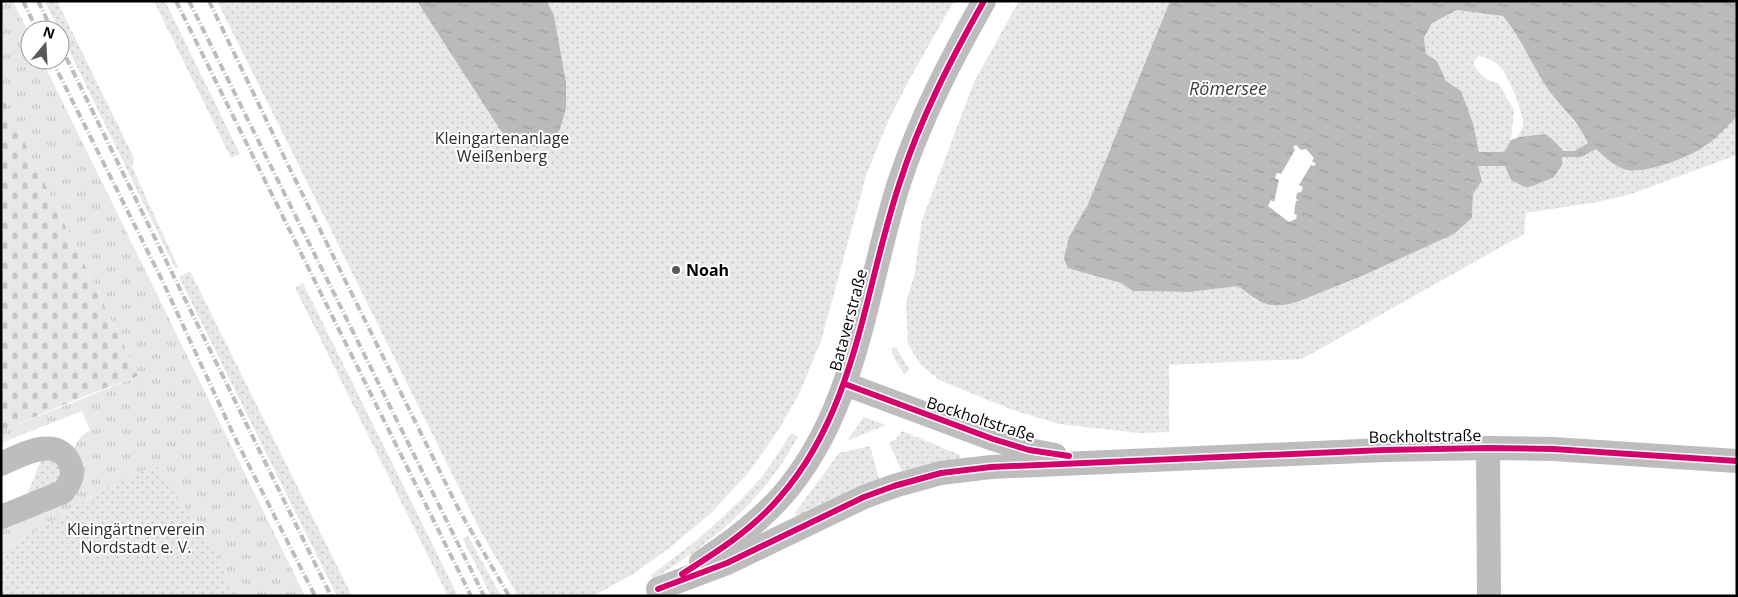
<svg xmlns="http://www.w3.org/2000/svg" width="1738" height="597" font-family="'Open Sans',sans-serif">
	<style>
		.grass { fill: url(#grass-dots) }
		.cemetery { fill: url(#cemetery-stones) }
		.park { fill: url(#park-tufts) }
		.water { fill: url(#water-ripples); fill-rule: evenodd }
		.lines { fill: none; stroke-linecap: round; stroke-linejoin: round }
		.minor { stroke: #bdbdbd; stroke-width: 24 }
		.rail { stroke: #bdbdbd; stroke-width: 4; stroke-dasharray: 8 2.5 1 2.5; stroke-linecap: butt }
		.cycleway-casing { stroke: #fff; stroke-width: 9 }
		.cycleway { stroke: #d6006c; stroke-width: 6 }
		.poi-dot { fill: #595959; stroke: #fff; stroke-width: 2 }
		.labels { text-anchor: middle; stroke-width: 4; stroke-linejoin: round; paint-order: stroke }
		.park-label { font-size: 16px; fill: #2d2d2d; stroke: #fff }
		.poi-label { font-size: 16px; font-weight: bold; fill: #000; stroke: #fff; text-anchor: start }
		.street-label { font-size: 16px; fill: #000; stroke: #fff }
		.water-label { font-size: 18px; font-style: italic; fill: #3e3e3e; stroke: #fff }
	</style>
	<defs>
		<pattern id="grass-dots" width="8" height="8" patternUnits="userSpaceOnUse" patternTransform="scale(1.25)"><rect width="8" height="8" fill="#e8e8e8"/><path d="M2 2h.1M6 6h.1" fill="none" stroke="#c5c5c5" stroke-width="1.8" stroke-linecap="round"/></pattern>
		<pattern id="cemetery-stones" width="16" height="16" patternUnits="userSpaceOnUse" patternTransform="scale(1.25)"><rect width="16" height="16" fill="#e8e8e8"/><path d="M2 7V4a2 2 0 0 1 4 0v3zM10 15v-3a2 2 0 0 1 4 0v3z" fill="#c5c5c5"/></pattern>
		<pattern id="park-tufts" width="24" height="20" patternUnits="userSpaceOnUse" patternTransform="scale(1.25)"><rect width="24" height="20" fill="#e8e8e8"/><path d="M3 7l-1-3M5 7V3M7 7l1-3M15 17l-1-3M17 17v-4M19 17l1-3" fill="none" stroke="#c5c5c5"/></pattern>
		<pattern id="water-ripples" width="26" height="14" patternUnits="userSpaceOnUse" patternTransform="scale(1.25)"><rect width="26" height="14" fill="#bababa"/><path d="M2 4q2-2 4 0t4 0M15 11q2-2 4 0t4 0" fill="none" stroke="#9e9e9e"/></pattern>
	</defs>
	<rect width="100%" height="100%" fill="#fff"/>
	<path class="grass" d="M 45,1 L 57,1 L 134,158 L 132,167 L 178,267 L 175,268 Z
		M 154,1 L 165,1 L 240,154 L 231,158 Z
		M 217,1 L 954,1 L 914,71 L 889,119 L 867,173 L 821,341 L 800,392 L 778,431 L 748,473 L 711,513 L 672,546 L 635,573 L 593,596 L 518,596 L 480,530 Z
		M 1019,1 L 1170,1 L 1088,204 L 1069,237 L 1121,283 L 1133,291 L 1189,292 L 1238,286 L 1256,301 L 1414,251 L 1454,234 L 1472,218 L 1473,194 L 1482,181 L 1477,166 L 1505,166 L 1562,157 L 1581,157 L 1596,149 L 1605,158 L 1705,147 L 1737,117 L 1737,155 L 1631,194 L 1598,202 L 1526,213 L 1524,234 L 1302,359 L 1169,365 L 1169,432 L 1139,433 L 1059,424 L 1013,410 L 939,380 L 920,364 L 908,344 L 906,303 L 915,272 L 922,220 L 974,82 Z
		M 1457,10 L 1503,16 L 1511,25 L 1572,120 L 1583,131 L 1588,143 C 1568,153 1569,157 1552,139 L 1517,138 C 1519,133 1523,129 1523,123 C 1523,112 1509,78 1502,69 C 1496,62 1487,57 1478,56 L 1473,63 C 1477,72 1487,82 1498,83 L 1514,110 L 1511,140 L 1504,152 L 1479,152 L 1473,123 L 1461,91 L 1446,81 L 1437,61 L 1426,54 L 1424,38 L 1432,23 Z
		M 190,271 L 352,596 L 337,596 L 179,277 Z
		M 303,283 L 458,596 L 448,596 L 295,288 Z
		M 896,347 L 909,369 L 905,375 L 895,360 L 891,348 Z
		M 864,417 L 886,425 L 847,441 Z
		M 902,431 L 960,455 L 960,461 L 902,472 L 889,443 L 896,439 Z
		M 791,433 L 798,437 C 791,448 785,460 777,470 C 747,514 698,552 653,579 L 651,575 C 692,545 730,514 763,475 C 773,462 782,447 791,433 Z
		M 870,446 L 879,479 L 796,517 L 795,513 L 839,453 Z
		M 53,457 L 65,478 L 24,502 L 42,458 Z
		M 156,464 L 218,556 L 235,596 L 1,596 L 1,552 L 111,485 Z
		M 468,536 L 501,596 L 491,596 L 463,539 Z"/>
	<path class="cemetery" d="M 1,94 L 139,376 L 87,395 L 1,431 Z"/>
	<path class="park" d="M 1,1 L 13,1 L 30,36 L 30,60 L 42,60 L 305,596 L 235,596 L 218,556 L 156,465 L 111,485 L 1,552 L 1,524 L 69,495 L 83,483 C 83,470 80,471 75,460 C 70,448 80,435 90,430 L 82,411 L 1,443 L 1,431 L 139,376 L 1,94 Z"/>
	<path class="water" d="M 417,1 L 547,1 L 554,16 L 566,82 L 566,108 L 560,129 L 553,142 C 531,151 519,145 501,131 Z
		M 1170,1 L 1737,1 L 1737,117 C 1726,127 1716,139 1705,146 C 1690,157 1641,176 1624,169 C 1613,165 1604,157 1596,149 L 1581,157 L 1562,157 L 1562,165 L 1554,177 L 1533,186 L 1525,187 L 1511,180 L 1505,166 L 1478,166 L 1482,181 L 1473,194 L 1472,218 L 1454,234 L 1364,275 L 1297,302 C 1268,310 1260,303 1238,286 L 1189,292 L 1133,291 L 1121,283 L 1068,268 L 1064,258 L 1069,237 L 1088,204 ZM 1457,10 L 1503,16 C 1520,36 1530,61 1544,83 C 1556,103 1579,121 1588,143 L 1574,151 L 1564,151 L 1552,139 L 1545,134 L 1520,137 L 1511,140 L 1504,152 L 1479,152 L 1473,123 L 1461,91 L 1446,81 L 1437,61 L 1426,54 L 1424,38 L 1432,23 ZM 1296,145 L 1301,150 L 1306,149 L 1314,158 L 1312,161 L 1316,164 L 1314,166 L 1311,165 L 1299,185 L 1303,187 L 1301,192 L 1297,193 L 1296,199 L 1299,200 L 1296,201 L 1294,214 L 1297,215 L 1296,219 L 1289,222 L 1268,206 L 1271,200 L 1274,202 L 1279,180 L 1275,178 L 1277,173 L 1281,174 L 1295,150 L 1293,147 Z"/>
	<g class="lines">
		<path class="minor" d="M 845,384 L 993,439 L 1029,450 L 1055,455
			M 1488,448 L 1489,596
			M 1,464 C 21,455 58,434 70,464 C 75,475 70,483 63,492 L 1,517
			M 701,562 C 729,544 757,523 780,498 C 858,411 865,289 899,183 C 920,119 951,59 984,1
			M 658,589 L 727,563 L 864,497 L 894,486 L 941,473 L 991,467 L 1384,450 L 1488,448 L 1553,449 L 1737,461"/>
		<path class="rail" d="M 23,1 L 37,30
			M 38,1 L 52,30
			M 176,1 L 471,596
			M 189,1 L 484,596
			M 209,1 L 288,165 L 459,510 L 509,596
			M 60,45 L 331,596
			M 52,60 L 162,280 L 236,440 L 315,596"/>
		<g class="cycleway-casing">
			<path id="cycleway" d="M 845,384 L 993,439 L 1029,450 L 1069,456
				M 682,574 C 717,552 753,529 780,497 C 857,409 864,289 900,182 C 920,119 951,59 984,1
				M 658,589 L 727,563 L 864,497 L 894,486 L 941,473 L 991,467 L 1384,450 L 1488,448 L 1553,449 L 1737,461"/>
		</g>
		<use href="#cycleway" class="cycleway"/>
	</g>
	<circle class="poi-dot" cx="676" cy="270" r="5"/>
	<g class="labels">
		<g class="park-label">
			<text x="502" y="144">Kleingartenanlage<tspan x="502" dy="18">Weißenberg</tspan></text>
			<text x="136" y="535">Kleingärtnerverein<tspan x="136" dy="18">Nordstadt e. V.</tspan></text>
		</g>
		<g class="poi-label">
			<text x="686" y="276">Noah</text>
		</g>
		<g class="street-label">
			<text transform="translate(848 320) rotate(-75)" y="6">Bataverstraße</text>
			<text transform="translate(981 419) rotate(18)" y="6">Bockholtstraße</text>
			<text transform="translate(1425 436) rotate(-1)" y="6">Bockholtstraße</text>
		</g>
		<g class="water-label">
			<text x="1228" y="95">Römersee</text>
		</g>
	</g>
	<rect width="1738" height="597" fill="none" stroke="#000000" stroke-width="5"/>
	<g transform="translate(45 45) rotate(18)"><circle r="24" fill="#ffffff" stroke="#999999"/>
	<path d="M0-4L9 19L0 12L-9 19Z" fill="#595959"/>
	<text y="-8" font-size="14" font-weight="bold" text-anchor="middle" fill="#000000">N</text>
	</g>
</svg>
